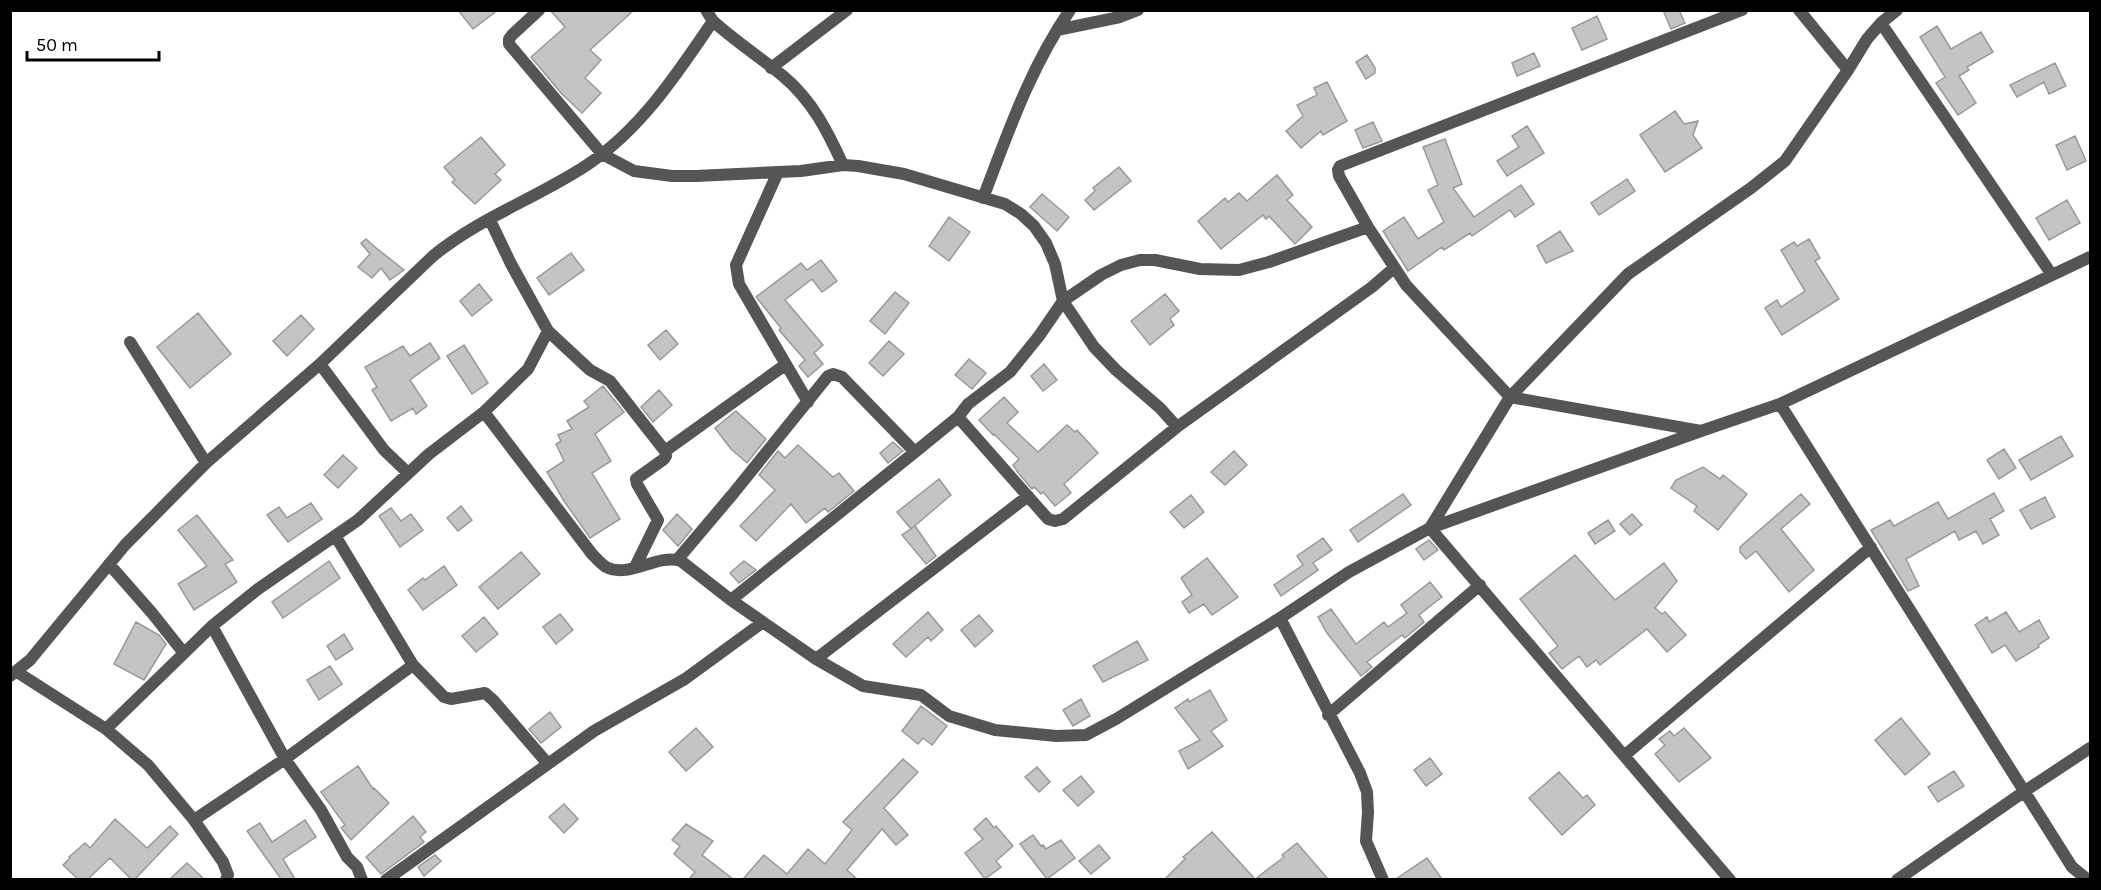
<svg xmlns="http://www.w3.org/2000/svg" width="2101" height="890" font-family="Karla,sans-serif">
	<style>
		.building { fill: #c4c4c4; stroke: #999; stroke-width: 1.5 }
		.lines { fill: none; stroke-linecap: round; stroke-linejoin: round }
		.street { stroke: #555; stroke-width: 12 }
	</style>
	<rect width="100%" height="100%" fill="#fff"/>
	<path class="building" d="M 458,10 L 498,10 L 473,29 Z
		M 550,10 L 634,10 L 590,50 L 601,60 L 585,78 L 601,93 L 582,113 L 561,93 L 531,57 L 565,27 Z
		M 1663,10 L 1679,10 L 1685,23 L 1671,29 Z
		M 1597,16 L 1607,39 L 1582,50 L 1572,28 Z
		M 1937,26 L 1951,49 L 1981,32 L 1993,52 L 1967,67 L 1969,70 L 1959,76 L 1976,103 L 1958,115 L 1936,83 L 1945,77 L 1920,37 Z
		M 1534,53 L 1540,66 L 1517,76 L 1512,63 Z
		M 1367,55 L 1375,68 L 1375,73 L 1366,79 L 1356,62 Z
		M 2055,63 L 2066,86 L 2049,94 L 2044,82 L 2017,97 L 2010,85 Z
		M 1327,82 L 1347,121 L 1323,135 L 1321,131 L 1301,148 L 1286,131 L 1303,116 L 1297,105 L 1317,95 L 1314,88 Z
		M 1675,111 L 1684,124 L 1698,121 L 1693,135 L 1702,148 L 1665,172 L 1640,135 Z
		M 1373,122 L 1382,141 L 1363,148 L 1355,130 Z
		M 1527,126 L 1544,153 L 1507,176 L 1497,161 L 1519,147 L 1512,136 Z
		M 2075,136 L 2086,161 L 2067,170 L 2056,145 Z
		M 481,137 L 505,165 L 495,174 L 501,180 L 475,204 L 452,182 L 455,180 L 444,167 Z
		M 1445,139 L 1462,184 L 1453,188 L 1474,217 L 1521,185 L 1534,204 L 1515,217 L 1510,210 L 1472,236 L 1470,233 L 1444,250 L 1442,247 L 1408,271 L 1383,231 L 1404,217 L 1418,239 L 1444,222 L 1428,190 L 1438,185 L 1423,147 Z
		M 1119,167 L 1131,181 L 1094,210 L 1085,200 L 1095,191 L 1093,188 Z
		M 1277,175 L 1293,195 L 1287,200 L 1312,227 L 1295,244 L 1269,216 L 1266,219 L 1263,215 L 1221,249 L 1198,221 L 1225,198 L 1228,202 L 1239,193 L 1247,201 Z
		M 1627,179 L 1635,191 L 1599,215 L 1591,203 Z
		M 1042,194 L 1069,217 L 1057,231 L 1030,207 Z
		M 2067,200 L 2080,223 L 2049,240 L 2036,218 Z
		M 949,217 L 970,232 L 949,261 L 929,246 Z
		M 1560,231 L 1573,251 L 1546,263 L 1537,246 Z
		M 366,239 L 375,247 L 404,270 L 390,280 L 381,268 L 372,278 L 358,267 L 370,254 L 361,243 Z
		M 1809,239 L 1820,258 L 1815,261 L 1839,299 L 1782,335 L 1765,308 L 1777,300 L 1781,307 L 1805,291 L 1781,250 L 1794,242 L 1797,246 Z
		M 571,253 L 584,270 L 549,295 L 537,278 Z
		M 821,260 L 837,281 L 822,292 L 812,279 L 785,300 L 823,345 L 814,353 L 823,364 L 808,377 L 799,366 L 805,360 L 779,330 L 781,328 L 756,297 L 801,263 L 807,270 Z
		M 479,284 L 492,300 L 472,316 L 460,301 Z
		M 895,292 L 909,303 L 885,334 L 870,321 Z
		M 1165,294 L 1179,311 L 1170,319 L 1174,325 L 1150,345 L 1131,321 Z
		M 198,313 L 231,354 L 190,388 L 157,347 Z
		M 301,315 L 314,329 L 287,356 L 273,341 Z
		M 666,330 L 678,344 L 660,360 L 648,345 Z
		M 889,341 L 904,354 L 883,376 L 869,363 Z
		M 430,343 L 440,358 L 410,380 L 427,406 L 416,414 L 413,408 L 391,421 L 372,390 L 377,387 L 365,367 L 403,346 L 410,356 Z
		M 464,345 L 488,383 L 472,394 L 447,356 Z
		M 969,359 L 986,373 L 972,389 L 955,375 Z
		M 1044,364 L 1057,380 L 1043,391 L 1031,376 Z
		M 603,386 L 624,412 L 595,434 L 611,461 L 592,473 L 620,519 L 590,538 L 564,501 L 547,472 L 564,461 L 556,444 L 561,441 L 558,435 L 572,429 L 567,421 L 589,407 L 584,401 Z
		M 659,390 L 672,405 L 653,422 L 641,407 Z
		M 1004,397 L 1018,412 L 1007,423 L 1038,452 L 1067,425 L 1075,432 L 1077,430 L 1098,453 L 1064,484 L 1071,493 L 1055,506 L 1043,492 L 1041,494 L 1034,487 L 1032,489 L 1019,474 L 1013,465 L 1019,459 L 994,434 L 993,435 L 979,420 Z
		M 736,411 L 766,439 L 747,463 L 731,449 L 715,428 Z
		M 2061,436 L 2073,456 L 2031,480 L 2019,460 Z
		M 893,442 L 903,451 L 888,463 L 880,453 Z
		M 798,445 L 833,477 L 839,473 L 854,491 L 828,512 L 825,508 L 806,523 L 791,504 L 756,541 L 740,526 L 775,490 L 759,475 L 778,451 L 785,458 Z
		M 2004,449 L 2016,468 L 1999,479 L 1987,460 Z
		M 1234,451 L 1247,465 L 1225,485 L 1211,472 Z
		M 343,455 L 357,468 L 338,488 L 324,475 Z
		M 1703,467 L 1720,479 L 1723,475 L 1747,494 L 1718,530 L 1694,511 L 1697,506 L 1671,488 L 1676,480 Z
		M 939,479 L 951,495 L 911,529 L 897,512 Z
		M 1994,493 L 2004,511 L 1990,519 L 1999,535 L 1983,544 L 1976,531 L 1959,540 L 1955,531 L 1906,559 L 1919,586 L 1908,591 L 1871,530 L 1890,520 L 1894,526 L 1938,502 L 1948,519 Z
		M 1403,494 L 1411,505 L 1358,542 L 1350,530 Z
		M 1801,494 L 1810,504 L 1781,529 L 1814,570 L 1789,592 L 1756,551 L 1746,559 L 1740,552 L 1740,547 Z
		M 1191,495 L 1204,512 L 1184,528 L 1170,512 Z
		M 2045,497 L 2055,517 L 2031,529 L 2020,510 Z
		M 311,503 L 322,519 L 288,542 L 267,515 L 279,507 L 287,518 Z
		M 461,506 L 472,520 L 458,531 L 447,518 Z
		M 391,508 L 401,521 L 411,514 L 423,530 L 400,547 L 379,516 Z
		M 677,514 L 692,529 L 678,546 L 663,530 Z
		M 1632,514 L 1642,525 L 1630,535 L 1620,524 Z
		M 197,515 L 233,560 L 225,564 L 237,582 L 194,610 L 178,584 L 207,566 L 178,530 Z
		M 1608,520 L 1615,531 L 1595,544 L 1588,533 Z
		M 915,526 L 936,556 L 926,564 L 902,535 Z
		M 1323,538 L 1332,550 L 1313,563 L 1318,570 L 1281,596 L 1274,585 L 1303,565 L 1297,556 Z
		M 1429,540 L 1438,550 L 1424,560 L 1416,549 Z
		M 521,552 L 540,574 L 498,609 L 479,587 Z
		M 1575,555 L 1615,600 L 1664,563 L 1677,581 L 1655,608 L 1662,614 L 1665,612 L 1686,635 L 1667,652 L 1647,629 L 1600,665 L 1596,660 L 1587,667 L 1579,656 L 1562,669 L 1549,653 L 1558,646 L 1520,599 Z
		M 1207,558 L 1238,597 L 1212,615 L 1204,604 L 1189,613 L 1182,602 L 1192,595 L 1181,578 Z
		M 329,561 L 340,578 L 283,618 L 272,602 Z
		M 744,561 L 756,570 L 739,583 L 730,573 Z
		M 444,566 L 457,585 L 423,610 L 408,590 L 423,578 L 425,580 Z
		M 1430,582 L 1442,597 L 1419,615 L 1424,622 L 1405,638 L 1402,635 L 1367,662 L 1372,667 L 1361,676 L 1327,633 L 1318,617 L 1331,609 L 1356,644 L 1384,622 L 1388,627 L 1407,613 L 1401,605 Z
		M 928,612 L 943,630 L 931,641 L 928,637 L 906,657 L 893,644 Z
		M 2006,612 L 2019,632 L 2039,620 L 2049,638 L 2038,645 L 2039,647 L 2016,661 L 2005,645 L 1992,653 L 1975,625 L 1987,617 L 1989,622 Z
		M 560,614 L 573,630 L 556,644 L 543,627 Z
		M 979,615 L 993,631 L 975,647 L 961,630 Z
		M 484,617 L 498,634 L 476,652 L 462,636 Z
		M 136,622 L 159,635 L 166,644 L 144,680 L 114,664 Z
		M 344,634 L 353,649 L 336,660 L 327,646 Z
		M 1137,641 L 1148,660 L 1103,682 L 1093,666 Z
		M 330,666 L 342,684 L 319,700 L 307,680 Z
		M 1210,690 L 1227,720 L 1211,731 L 1223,746 L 1188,769 L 1179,751 L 1200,740 L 1175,708 L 1188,699 L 1189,702 Z
		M 1081,699 L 1090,716 L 1073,726 L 1063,710 Z
		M 921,706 L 947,726 L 932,745 L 923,738 L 918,744 L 902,731 Z
		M 550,712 L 561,727 L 541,743 L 529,729 Z
		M 1901,718 L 1930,754 L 1905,775 L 1875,740 Z
		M 696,728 L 713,747 L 686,771 L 669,752 Z
		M 1684,728 L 1711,758 L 1679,782 L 1655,754 L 1665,745 L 1659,739 L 1670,731 L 1674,736 Z
		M 1430,758 L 1442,774 L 1426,786 L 1414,770 Z
		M 903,759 L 918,772 L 884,808 L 908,835 L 896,845 L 882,829 L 847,870 L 857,879 L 743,879 L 764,855 L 787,874 L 808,849 L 825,864 L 852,830 L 843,822 Z
		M 358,766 L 373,789 L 374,788 L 389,803 L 351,840 L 341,828 L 345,825 L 321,792 Z
		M 1037,767 L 1050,782 L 1039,792 L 1025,777 Z
		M 1954,771 L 1964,786 L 1938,802 L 1928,787 Z
		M 1559,772 L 1583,798 L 1587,795 L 1595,805 L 1562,835 L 1529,798 Z
		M 1081,776 L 1094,792 L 1078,806 L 1063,790 Z
		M 564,804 L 578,819 L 564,833 L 549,817 Z
		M 413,816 L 426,832 L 420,837 L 424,842 L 381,874 L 366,857 Z
		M 986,818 L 994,828 L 996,826 L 1013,846 L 996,861 L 1001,867 L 985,879 L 965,853 L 983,839 L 974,829 Z
		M 115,819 L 147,848 L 170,826 L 178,834 L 135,879 L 131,879 L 110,858 L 88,879 L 78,879 L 63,865 L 70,858 L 69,857 L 85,843 L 90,848 Z
		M 305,820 L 316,837 L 283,859 L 295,879 L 281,879 L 247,831 L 260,823 L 272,842 Z
		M 686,824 L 713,841 L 702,855 L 733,879 L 689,879 L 695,872 L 674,854 L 680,846 L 672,840 Z
		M 1212,832 L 1255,879 L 1284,857 L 1282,855 L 1297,843 L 1328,879 L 1165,879 L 1185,859 L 1183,857 Z
		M 1033,835 L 1041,846 L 1043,845 L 1046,849 L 1061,840 L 1075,858 L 1047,879 L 1020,844 Z
		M 1099,845 L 1110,858 L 1091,874 L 1079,861 Z
		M 435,855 L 441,861 L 424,876 L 418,867 Z
		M 1427,858 L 1442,879 L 1396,879 Z
		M 187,863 L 204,879 L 170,879 Z"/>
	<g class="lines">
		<path class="street" d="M 539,10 L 512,35 L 509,39 L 509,44 L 602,154 L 634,171 L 672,176 L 696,176 L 801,171 L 843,165 L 858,166 L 904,174 L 1005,204 L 1021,214 L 1034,226 L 1046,243 L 1055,264 L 1063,301 L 1094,347 L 1116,370 L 1160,408 L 1177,427
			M 1742,10 L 1340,166 L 1338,170 L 1339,176 L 1368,227 L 1406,285 L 1510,397 L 1701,431 L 1780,404 L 2090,257
			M 1799,10 L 1848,70
			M 713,21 C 736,42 760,57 783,76 C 812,100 828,132 843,165
			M 1881,23 L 2052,275
			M 1057,30 L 1120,17 L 1138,10
			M 771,68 L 847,10
			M 778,172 L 736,265 L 739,284 L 808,402
			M 983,198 C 1008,133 1030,68 1070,10
			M 490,220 L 511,264 L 548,331 L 590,370 L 610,381 L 665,451
			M 130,342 L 206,463
			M 320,364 L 384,450 L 408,473
			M 1780,404 L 2072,867 L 2088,880
			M 484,412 L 592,554 C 596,558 601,564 606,567 C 630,579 657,553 681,561 L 731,600 L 816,659 L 863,686 L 921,695 L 949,716 L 995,730 L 1056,736 L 1086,735 L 1116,719 L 1280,618 L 1349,572 L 1430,528 L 1701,431
			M 958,417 L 1048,519 L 1055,521 L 1063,519 L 1177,427 L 1372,287 L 1394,268
			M 1430,528 L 1510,397 L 1628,274 L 1751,188 L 1785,161 L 1848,70 L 1867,39 L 1881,23 L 1897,10
			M 1430,528 L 1730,880
			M 336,537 L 413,665 L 444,697 L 451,699 L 485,693 L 493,700 L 548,764
			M 677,560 L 732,495 L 828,376 L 833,374 L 842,377 L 915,452
			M 109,564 L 152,613 L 183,652
			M 635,567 L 658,520 L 637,484 L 636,479 L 664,459 L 666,456 L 665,451 L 785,365
			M 731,600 L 915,452 L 958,417 L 968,404 L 1010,372 L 1039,336 L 1063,301 L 1101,275 L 1121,265 L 1140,260 L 1155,260 L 1200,269 L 1239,270 L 1269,262 L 1368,227
			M 1280,618 L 1360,773 L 1367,792 L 1368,812 L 1366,841 L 1383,880
			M 212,626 L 285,759 L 321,810 L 347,857 L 357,867 L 362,880
			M 816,659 L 1028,496
			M 17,672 L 106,729 L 148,765 L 194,820 L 223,862 L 228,875 L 226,880
			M 10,676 L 30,660 L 125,545 L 206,463 L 320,364 L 433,256 C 479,218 537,198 587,165 C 641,129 677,74 713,21 L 706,10
			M 1328,715 L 1480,585
			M 106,729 L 212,626 L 258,589 L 358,520 L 429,454 L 484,412 L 528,369 L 548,331
			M 1625,755 L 1871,547
			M 194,820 L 285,759 L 413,665
			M 386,880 L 594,731 L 685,679 L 763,622
			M 1897,880 L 2025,791 L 2090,748"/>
	</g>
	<rect width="2101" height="890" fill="none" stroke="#000000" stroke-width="24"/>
	<path d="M27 51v9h132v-9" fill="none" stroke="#000000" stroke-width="3"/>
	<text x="36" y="51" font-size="18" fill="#000000" stroke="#ffffff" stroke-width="4.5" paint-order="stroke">50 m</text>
</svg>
